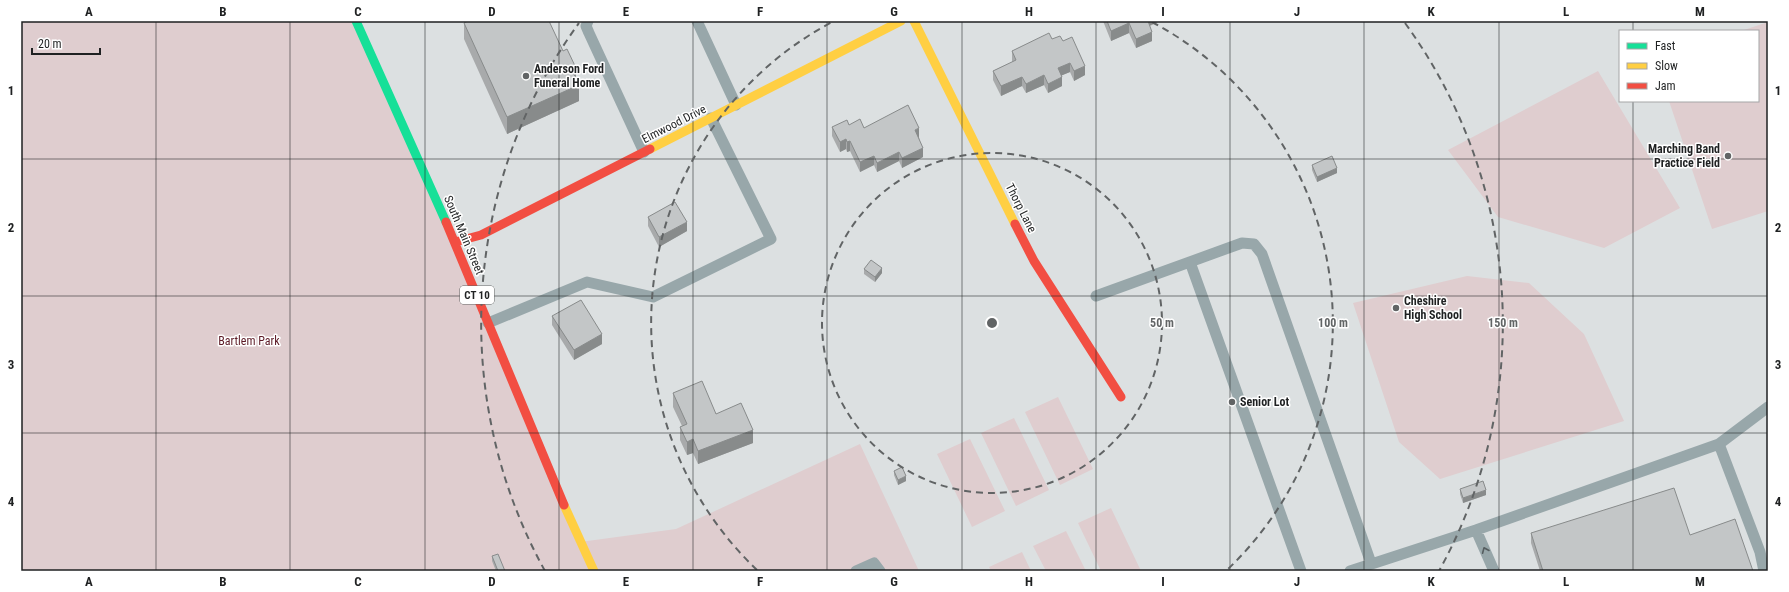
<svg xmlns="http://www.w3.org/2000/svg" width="1789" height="592" font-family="'Roboto Condensed',sans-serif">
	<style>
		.green { fill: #dfcdcf }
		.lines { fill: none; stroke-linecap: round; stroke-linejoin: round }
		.lane { stroke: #98a7aa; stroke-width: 11 }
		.fast { stroke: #16e098; stroke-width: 9 }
		.slow { stroke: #ffcf43; stroke-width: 9 }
		.jam { stroke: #f24e42; stroke-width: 9 }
		.wall { fill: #a8aaab }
		.shaded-wall { fill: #888b8b }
		.building { fill: #c3c6c7; stroke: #888b8b }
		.oneway { stroke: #555d5f }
		.grid { fill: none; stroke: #1f2122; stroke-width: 1; stroke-opacity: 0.55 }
		.ring { fill: none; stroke: #616465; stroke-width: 2; stroke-dasharray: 7 5 }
		.poi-dot { fill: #616465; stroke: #fff; stroke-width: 1.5 }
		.labels { text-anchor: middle; stroke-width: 3; stroke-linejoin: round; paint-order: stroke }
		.shield { fill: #fff; stroke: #626464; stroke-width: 1 }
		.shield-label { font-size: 11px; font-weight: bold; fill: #1f2122 }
		.poi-label { font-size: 12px; font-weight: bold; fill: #1f2122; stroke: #fff; text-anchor: start }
		.street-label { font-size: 12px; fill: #1f2122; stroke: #fff }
		.park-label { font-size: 12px; fill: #5c1a26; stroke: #fff }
		.centre { fill: #616465; stroke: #fff; stroke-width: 2 }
		.ring-label { font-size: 12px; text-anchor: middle; font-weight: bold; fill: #616465; stroke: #fff; stroke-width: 3; stroke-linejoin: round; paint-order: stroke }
		.neatline { fill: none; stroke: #1f2122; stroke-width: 1.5 }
		.grid-label { font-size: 13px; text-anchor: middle; font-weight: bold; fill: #1f2122 }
	</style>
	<rect width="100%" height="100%" fill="#dce0e1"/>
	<path class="green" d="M 21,21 L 356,21 L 580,542 L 676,529 L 860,444 L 919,571 L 21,571 Z
		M 1768,22 L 1768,211 L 1712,229 L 1669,101 L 1758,101 L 1758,31 L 1741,31 Z
		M 1598,71 L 1680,208 L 1604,248 L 1498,217 L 1448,150 Z
		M 1467,276 L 1529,283 L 1584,334 L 1624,421 L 1440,479 L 1399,442 L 1353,303 Z
		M 1058,397 L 1093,469 L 1060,485 L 1025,412 Z
		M 1014,418 L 1049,490 L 1016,506 L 981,433 Z
		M 970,439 L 1005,511 L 972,527 L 937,454 Z
		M 1111,508 L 1141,571 L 1101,571 L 1078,523 Z
		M 1066,531 L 1086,571 L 1046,571 L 1033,546 Z
		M 1022,552 L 1031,571 L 991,571 L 989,567 Z"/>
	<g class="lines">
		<path class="lane" d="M 588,21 L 586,26 L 589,33 L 644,152
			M 697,21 L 736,105
			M 1190,262 L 1301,571
			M 1096,296 L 1242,243 L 1254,244 L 1262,254 L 1371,563
			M 488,323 L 587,282 L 653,297 L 771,239 L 711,118
			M 1719,444 L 1760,552 L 1764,571
			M 1476,530 L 1494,571
			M 856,571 L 874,563 L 880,571
			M 1350,571 L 1476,530 L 1719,444 L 1768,407"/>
		<path class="fast" d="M 356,21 L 446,222"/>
		<path class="slow" d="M 914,21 L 1015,224
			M 650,149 L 901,21
			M 564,505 L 594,571"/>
		<path class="jam" d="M 446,222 L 564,505
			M 1015,224 L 1034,261 L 1121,397
			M 455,242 L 481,235 L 650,149"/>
	</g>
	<path class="wall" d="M 1103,21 L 1160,21 L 1150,26 L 1152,41 L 1136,48 L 1129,33 L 1111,41 Z
		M 464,23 L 576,78 L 579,101 L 507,134 L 464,39 Z
		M 1052,39 L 1063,41 L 1085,75 L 1074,81 L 1070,72 L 1062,75 L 1062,86 L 1048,93 L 1044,85 L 1026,93 L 1022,86 L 1001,96 L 993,80 L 993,71 L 1012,62 L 1012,51 Z
		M 849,125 L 864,128 L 919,137 L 923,157 L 902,168 L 899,161 L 877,172 L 874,165 L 860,172 L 850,151 L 847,152 L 846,149 L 840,152 L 832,136 L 832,127 Z
		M 1312,165 L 1337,173 L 1317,182 L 1312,170 Z
		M 648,217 L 687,231 L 659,247 L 648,226 Z
		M 864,269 L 882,273 L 875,282 L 864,274 Z
		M 552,316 L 602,344 L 574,360 L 552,325 Z
		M 673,393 L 716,414 L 753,443 L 698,464 L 693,453 L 687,455 L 680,440 L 680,427 L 682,426 L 673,407 Z
		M 894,471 L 906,481 L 898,485 L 894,475 Z
		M 1460,489 L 1486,495 L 1463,503 L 1460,494 Z
		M 1531,533 L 1690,535 L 1753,571 L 1540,571 L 1531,543 Z
		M 492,556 L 505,571 L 496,571 L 492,561 Z"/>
	<path class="shaded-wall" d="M 1146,21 L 1160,21 L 1146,27 Z
		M 1129,23 L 1129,33 L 1111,41 L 1111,31 Z
		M 1152,32 L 1152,41 L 1136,48 L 1136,39 Z
		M 1070,63 L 1070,72 L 1058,77 L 1058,68 Z
		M 1085,66 L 1085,75 L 1074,81 L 1074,71 Z
		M 576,68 L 576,85 L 572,70 Z
		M 1044,75 L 1044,85 L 1026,93 L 1026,84 Z
		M 1022,77 L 1022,86 L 1001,96 L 1001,86 Z
		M 1062,77 L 1062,86 L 1048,93 L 1048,84 Z
		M 579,85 L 579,101 L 507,134 L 507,117 Z
		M 919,128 L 919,137 L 915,139 L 915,130 Z
		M 846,139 L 846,149 L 840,152 L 840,142 Z
		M 850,141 L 850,151 L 847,152 L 847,142 Z
		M 923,148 L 923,157 L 902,168 L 902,158 Z
		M 899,152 L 899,161 L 877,172 L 877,163 Z
		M 874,156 L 874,165 L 860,172 L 860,162 Z
		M 1337,168 L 1337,173 L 1317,182 L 1317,177 Z
		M 687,222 L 687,231 L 659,247 L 659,237 Z
		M 882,268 L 882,273 L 875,282 L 875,277 Z
		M 602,334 L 602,344 L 574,360 L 574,350 Z
		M 753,430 L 753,443 L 698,464 L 698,451 Z
		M 693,439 L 693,453 L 687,455 L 687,442 Z
		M 906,476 L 906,481 L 898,485 L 898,480 Z
		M 1486,490 L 1486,495 L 1463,503 L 1463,498 Z"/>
	<path class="building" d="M 468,21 L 549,21 L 563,51 L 567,49 L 576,68 L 572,70 L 579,85 L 507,117 L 464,23 Z
		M 1107,21 L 1148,21 L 1152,32 L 1136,39 L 1129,23 L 1111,31 Z
		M 1049,33 L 1052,39 L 1060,36 L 1063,41 L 1072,37 L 1085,66 L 1074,71 L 1070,63 L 1058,68 L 1062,77 L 1048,84 L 1044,75 L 1026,84 L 1022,77 L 1001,86 L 993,71 L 1016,60 L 1012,51 Z
		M 908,105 L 919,128 L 915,130 L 923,148 L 902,158 L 899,152 L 877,163 L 874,156 L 860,162 L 850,141 L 847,142 L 846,139 L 840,142 L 832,127 L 847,120 L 849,125 L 860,119 L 864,128 Z
		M 1332,156 L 1337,168 L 1317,177 L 1312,165 Z
		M 675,202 L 687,222 L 659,237 L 648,217 Z
		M 871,260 L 882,268 L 875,277 L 864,269 Z
		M 581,300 L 602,334 L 574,350 L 552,316 Z
		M 702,381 L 716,414 L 741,403 L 753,430 L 698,451 L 693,439 L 687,442 L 680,427 L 687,424 L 673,393 Z
		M 902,467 L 906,476 L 898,480 L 894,471 Z
		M 1483,481 L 1486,490 L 1463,498 L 1460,489 Z
		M 1674,488 L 1690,535 L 1735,519 L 1753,571 L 1543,571 L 1531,533 Z
		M 498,554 L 505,571 L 498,571 L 492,556 Z"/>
	<defs><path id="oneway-chevron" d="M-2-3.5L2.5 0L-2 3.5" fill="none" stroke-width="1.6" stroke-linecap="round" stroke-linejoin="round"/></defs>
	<use class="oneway" href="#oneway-chevron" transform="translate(1485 550) rotate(-113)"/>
	<path class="grid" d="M 156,21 L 156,571M 290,21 L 290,571M 425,21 L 425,571M 559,21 L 559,571M 693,21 L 693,571M 827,21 L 827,571M 962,21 L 962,571M 1096,21 L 1096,571M 1230,21 L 1230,571M 1364,21 L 1364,571M 1499,21 L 1499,571M 1633,21 L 1633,31M 1633,101 L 1633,571M 21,159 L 1768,159M 21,296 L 1768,296M 21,433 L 1768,433"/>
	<g class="ring">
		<circle cx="992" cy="323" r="170"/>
		<path d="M757 570A341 341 0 0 1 832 22M1152 22A341 341 0 0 1 1227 570"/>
		<path d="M545 571A511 511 0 0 1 579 23M1405 23A511 511 0 0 1 1439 571"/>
	</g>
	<g class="poi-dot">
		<circle cx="526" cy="76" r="4"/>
		<circle cx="1728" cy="156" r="4"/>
		<circle cx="1396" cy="308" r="4"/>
		<circle cx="1232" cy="402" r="4"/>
	</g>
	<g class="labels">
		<rect class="shield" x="460" y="286" width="34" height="18" rx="3"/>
		<g class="shield-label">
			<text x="477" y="299">CT 10</text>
		</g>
		<g class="poi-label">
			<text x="534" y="73">Anderson Ford<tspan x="534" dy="14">Funeral Home</tspan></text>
			<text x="1720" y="153" text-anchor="end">Marching Band<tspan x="1720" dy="14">Practice Field</tspan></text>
			<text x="1404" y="305">Cheshire<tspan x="1404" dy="14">High School</tspan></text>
			<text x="1240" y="406">Senior Lot</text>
		</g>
		<g class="street-label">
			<text transform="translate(674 124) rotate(-27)" y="4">Elmwood Drive</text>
			<text transform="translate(1021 208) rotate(63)" y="4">Thorp Lane</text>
			<text transform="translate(464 235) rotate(67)" y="4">South Main Street</text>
		</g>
		<g class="park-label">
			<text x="249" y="345">Bartlem Park</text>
		</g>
	</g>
	<circle cx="992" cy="323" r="6" class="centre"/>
	<g class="ring-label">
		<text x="1162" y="327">50 m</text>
		<text x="1333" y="327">100 m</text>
		<text x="1503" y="327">150 m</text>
	</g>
	<rect width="1789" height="592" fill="none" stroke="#ffffff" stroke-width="44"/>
	<rect x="1619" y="30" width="140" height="72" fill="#ffffff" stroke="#a5a6a7"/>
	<rect x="1627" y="43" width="20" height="6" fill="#16e098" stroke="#a5a6a7"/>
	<text x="1655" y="50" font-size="12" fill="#1f2122">Fast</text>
	<rect x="1627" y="63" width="20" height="6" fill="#ffcf43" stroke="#a5a6a7"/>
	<text x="1655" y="70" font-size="12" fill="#1f2122">Slow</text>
	<rect x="1627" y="83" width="20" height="6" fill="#f24e42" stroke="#a5a6a7"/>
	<text x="1655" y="90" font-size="12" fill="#1f2122">Jam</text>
	<path d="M32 48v6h68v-6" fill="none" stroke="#1f2122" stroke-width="2"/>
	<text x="38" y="48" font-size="12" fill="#1f2122" stroke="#ffffff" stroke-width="3" paint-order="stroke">20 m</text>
	<rect x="22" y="22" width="1745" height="548" class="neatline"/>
	<g class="grid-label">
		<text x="89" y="16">A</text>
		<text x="223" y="16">B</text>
		<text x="358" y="16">C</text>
		<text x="492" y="16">D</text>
		<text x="626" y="16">E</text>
		<text x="760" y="16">F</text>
		<text x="894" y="16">G</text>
		<text x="1029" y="16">H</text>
		<text x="1163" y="16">I</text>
		<text x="1297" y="16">J</text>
		<text x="1431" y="16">K</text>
		<text x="1566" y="16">L</text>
		<text x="1700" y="16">M</text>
		<text x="11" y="95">1</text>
		<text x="1778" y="95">1</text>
		<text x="11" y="232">2</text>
		<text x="1778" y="232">2</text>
		<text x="11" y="369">3</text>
		<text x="1778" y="369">3</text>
		<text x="11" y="506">4</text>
		<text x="1778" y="506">4</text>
		<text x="89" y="586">A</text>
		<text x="223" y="586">B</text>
		<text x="358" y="586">C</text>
		<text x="492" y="586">D</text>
		<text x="626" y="586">E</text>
		<text x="760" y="586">F</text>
		<text x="894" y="586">G</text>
		<text x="1029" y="586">H</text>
		<text x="1163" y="586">I</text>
		<text x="1297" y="586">J</text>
		<text x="1431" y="586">K</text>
		<text x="1566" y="586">L</text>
		<text x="1700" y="586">M</text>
	</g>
</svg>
